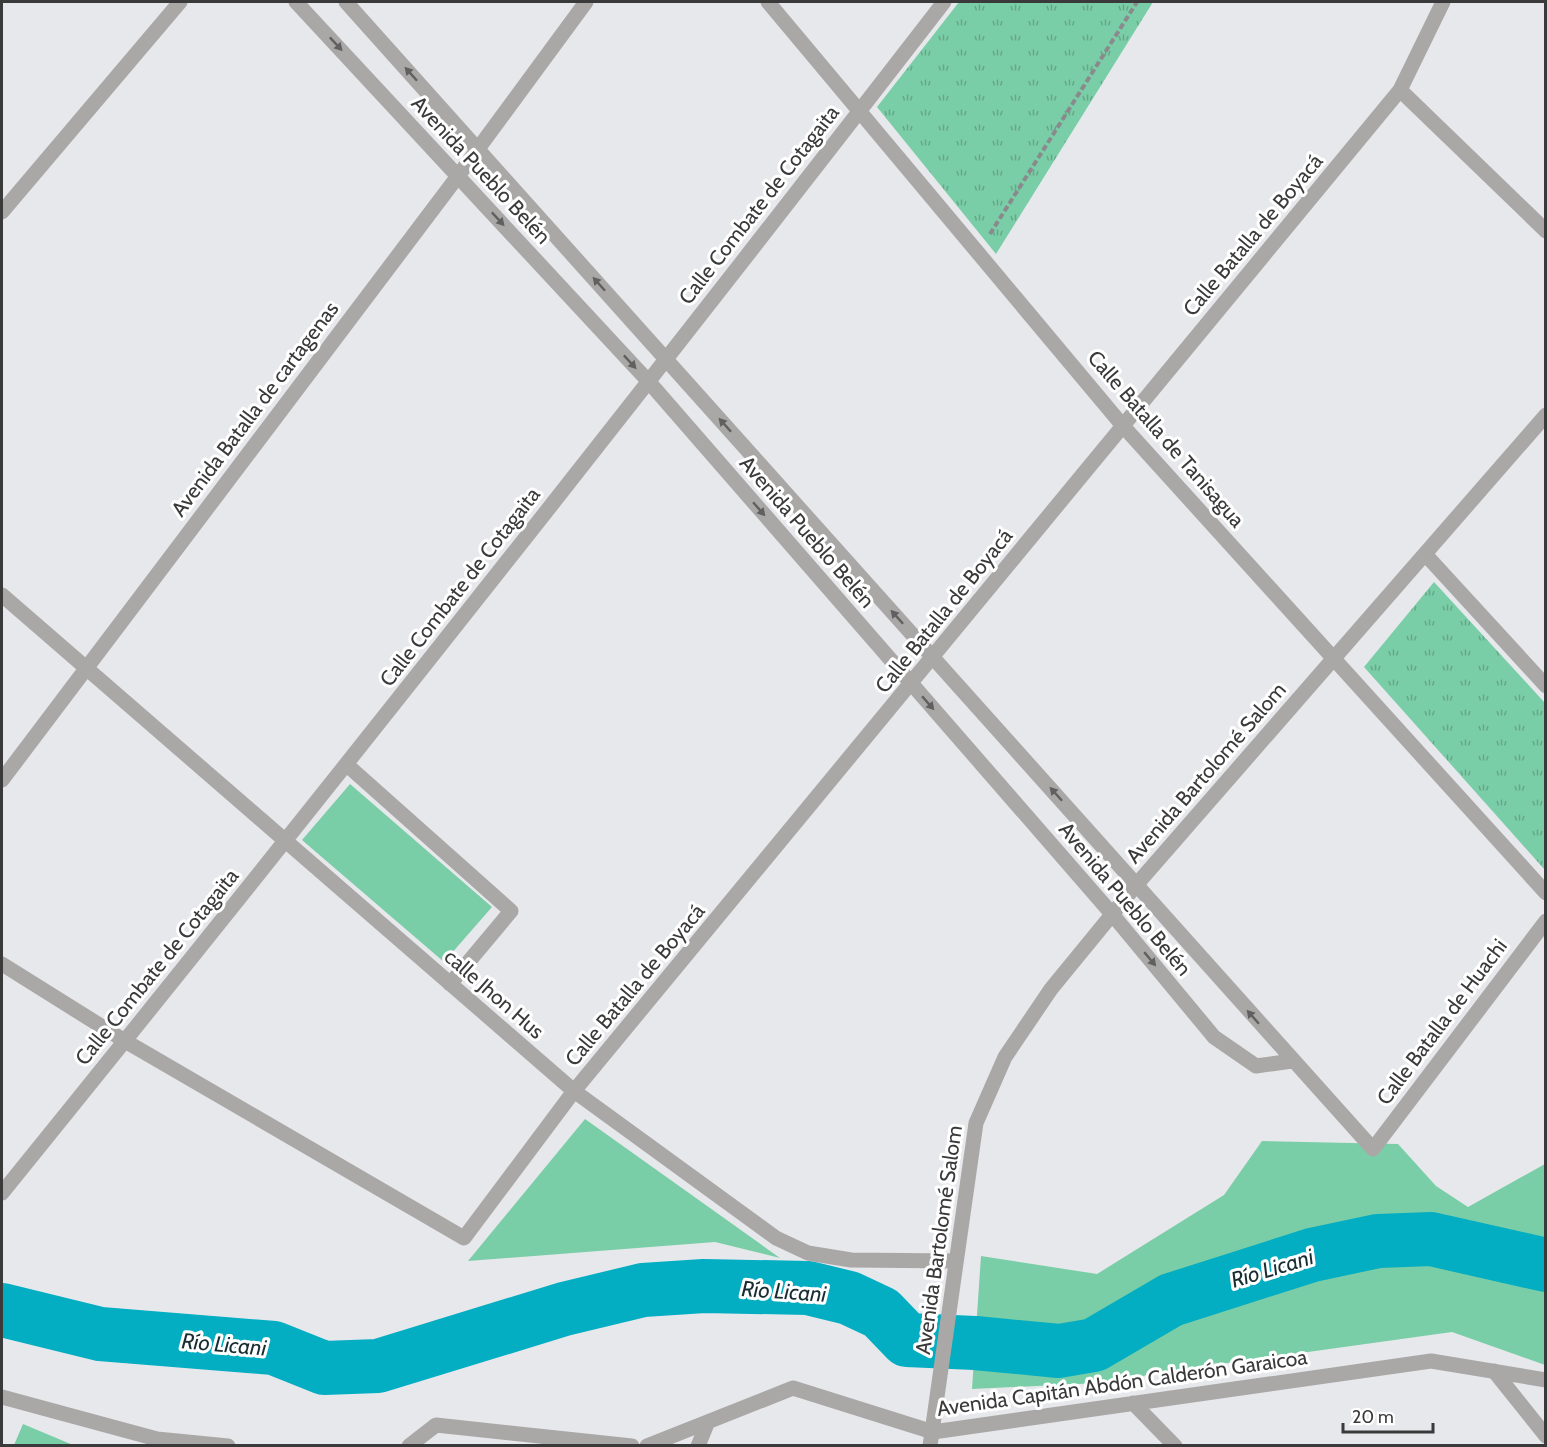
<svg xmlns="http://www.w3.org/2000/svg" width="1547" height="1447" font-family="Cabin,sans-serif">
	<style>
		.grass { fill: #7acea7 }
		.park { fill: url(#park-tufts) }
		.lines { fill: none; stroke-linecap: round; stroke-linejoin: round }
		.river { stroke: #03adc2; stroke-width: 54 }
		.path { stroke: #8a8a8c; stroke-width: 4; stroke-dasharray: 6 3; stroke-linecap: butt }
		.minor { stroke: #aaa8a7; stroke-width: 15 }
		.oneway { fill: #616061 }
		.labels { text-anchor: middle; stroke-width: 6; stroke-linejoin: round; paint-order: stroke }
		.street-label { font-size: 21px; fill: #3a3a3b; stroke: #fff }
		.water-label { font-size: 22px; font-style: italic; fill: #172d31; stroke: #fff }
	</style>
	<defs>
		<pattern id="park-tufts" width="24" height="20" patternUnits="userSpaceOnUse" patternTransform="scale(1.5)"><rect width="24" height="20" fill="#7acea7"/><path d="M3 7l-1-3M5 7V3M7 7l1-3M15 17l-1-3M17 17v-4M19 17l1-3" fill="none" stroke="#65a889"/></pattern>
	</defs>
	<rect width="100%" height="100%" fill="#e7e8ec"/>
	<path class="grass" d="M 350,784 L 492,907 L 444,962 L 302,840 Z
		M 585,1119 L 780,1258 L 715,1242 L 468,1261 Z
		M 1262,1141 L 1398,1144 L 1436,1186 L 1468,1207 L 1545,1164 L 1545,1365 L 1452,1332 L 1206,1366 L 1099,1383 L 972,1389 L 981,1256 L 1097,1274 L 1224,1195 Z
		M 23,1424 L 73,1445 L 14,1445 Z"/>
	<path class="park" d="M 959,2 L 1153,2 L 996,254 L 877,107 Z
		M 1434,582 L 1545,703 L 1545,870 L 1364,667 Z"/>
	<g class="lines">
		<path class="river" d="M 2,1310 L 100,1334 L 274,1348 L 324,1368 L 378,1366 L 564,1309 L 643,1290 L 704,1286 L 808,1288 L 849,1298 L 881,1313 L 907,1340 L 975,1343 L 1059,1351 L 1094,1345 L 1171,1300 L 1312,1255 L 1378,1241 L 1431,1239 L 1546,1265"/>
		<path class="path" d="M 990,234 L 1137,2"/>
		<path class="minor" d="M 296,2 L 649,382 L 1112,914 L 1214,1037 L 1256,1066 L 1292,1061
			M 346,2 L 1373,1149 L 1546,921
			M 768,2 L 1123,426 L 1546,893
			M 1400,90 L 1546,231
			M 2,212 L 180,2
			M 1425,554 L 1546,686
			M 2,595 L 574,1091 L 776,1238 L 808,1253 L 851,1260 L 956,1261
			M 347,765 L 511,911 L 450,984
			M 2,780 L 458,176 L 586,2
			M 2,964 L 125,1041 L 464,1238 L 574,1091 L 1400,90 L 1443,2
			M 2,1193 C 320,800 634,403 944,2
			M 1494,1371 L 1546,1436
			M 2,1397 L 157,1439 L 228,1446
			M 1133,1403 L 1175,1446
			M 409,1446 L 436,1425 L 632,1446
			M 647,1446 L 793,1388 L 933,1432 L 1431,1361 L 1546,1380
			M 698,1446 L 707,1424
			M 930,1446 L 976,1123 L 1005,1057 L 1051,989 L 1137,884 L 1546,415"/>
	</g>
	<defs><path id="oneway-solid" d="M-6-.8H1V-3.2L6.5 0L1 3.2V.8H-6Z" transform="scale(1.5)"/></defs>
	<g class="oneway">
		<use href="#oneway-solid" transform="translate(336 44) rotate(47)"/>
		<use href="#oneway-solid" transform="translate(411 74) rotate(-132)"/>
		<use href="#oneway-solid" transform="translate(498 219) rotate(47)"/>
		<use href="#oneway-solid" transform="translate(599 284) rotate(-132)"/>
		<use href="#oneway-solid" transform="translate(630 362) rotate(47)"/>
		<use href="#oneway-solid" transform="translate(725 425) rotate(-132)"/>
		<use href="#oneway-solid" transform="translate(759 509) rotate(49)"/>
		<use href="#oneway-solid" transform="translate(897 617) rotate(-132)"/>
		<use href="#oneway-solid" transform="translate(928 703) rotate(49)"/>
		<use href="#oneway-solid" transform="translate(1056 794) rotate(-132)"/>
		<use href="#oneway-solid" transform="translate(1150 959) rotate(50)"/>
		<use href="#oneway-solid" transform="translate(1253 1017) rotate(-131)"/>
	</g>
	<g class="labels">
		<g class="street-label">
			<text transform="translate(481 170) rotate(47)" y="7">Avenida Pueblo Belén</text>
			<text transform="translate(759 205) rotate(-52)" y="7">Calle Combate de Cotagaita</text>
			<text transform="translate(1253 235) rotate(-50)" y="7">Calle Batalla de Boyacá</text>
			<text transform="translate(255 409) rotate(-53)" y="7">Avenida Batalla de cartagenas</text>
			<text transform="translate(1166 439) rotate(49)" y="7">Calle Batalla de Tanisagua</text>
			<text transform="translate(807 532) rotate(49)" y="7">Avenida Pueblo Belén</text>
			<text transform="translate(460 587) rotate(-52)" y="7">Calle Combate de Cotagaita</text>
			<text transform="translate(944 611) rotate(-51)" y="7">Calle Batalla de Boyacá</text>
			<text transform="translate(1206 773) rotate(-49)" y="7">Avenida Bartolomé Salom</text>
			<text transform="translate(1125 899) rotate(50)" y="7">Avenida Pueblo Belén</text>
			<text transform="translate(157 967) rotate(-51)" y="7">Calle Combate de Cotagaita</text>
			<text transform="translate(635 985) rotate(-50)" y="7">Calle Batalla de Boyacá</text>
			<text transform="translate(494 994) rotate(41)" y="7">calle Jhon Hus</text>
			<text transform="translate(1442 1022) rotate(-53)" y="7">Calle Batalla de Huachi</text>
			<text transform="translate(939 1240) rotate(-82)" y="7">Avenida Bartolomé Salom</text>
			<text transform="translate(1122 1383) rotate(-8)" y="7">Avenida Capitán Abdón Calderón Garaicoa</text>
		</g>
		<g class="water-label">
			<text transform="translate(1272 1268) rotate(-17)" y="8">Río Licani</text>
			<text transform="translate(784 1291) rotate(4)" y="8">Río Licani</text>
			<text transform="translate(224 1344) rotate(5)" y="8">Río Licani</text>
		</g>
	</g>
	<rect width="1547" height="1447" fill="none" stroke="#3a3a3b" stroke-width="6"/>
	<path d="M1343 1423v9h90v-9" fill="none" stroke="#3a3a3b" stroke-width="3"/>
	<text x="1352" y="1423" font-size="18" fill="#3a3a3b" stroke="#ffffff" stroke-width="4.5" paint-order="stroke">20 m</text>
</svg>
